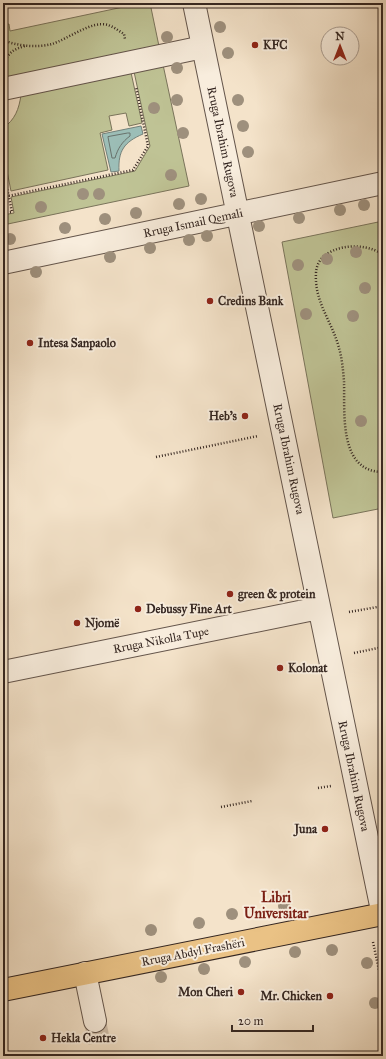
<svg xmlns="http://www.w3.org/2000/svg" width="386" height="1059" font-family="'IM FELL Great Primer',serif">
	<style>
		.green { fill: #bfc395; stroke: #7a745b }
		.water { fill: #9cbeb7; stroke: #72817b }
		.lines { fill: none; stroke-linecap: round; stroke-linejoin: round }
		.shore { stroke: #68726c; stroke-width: 1 }
		.minor-tunnel { stroke: #cebda8; stroke-width: 22; stroke-dasharray: 22 11; stroke-linecap: butt }
		.minor-casing { stroke: #64554b; stroke-width: 24 }
		.major-casing { stroke: #342621; stroke-width: 24 }
		.path { stroke: #342621; stroke-width: 2.5; stroke-dasharray: 1 2; stroke-linecap: butt }
		.minor { stroke: #f8eddd; stroke-width: 22 }
		.major { stroke: #eac285; stroke-width: 22 }
		.tree { fill: #9e907d }
		.poi-dot { fill: #8f2418; stroke: #f8eddd; stroke-width: 1.5 }
		.labels { text-anchor: middle; stroke-width: 4; stroke-linejoin: round; paint-order: stroke }
		.poi-label { font-size: 12px; font-weight: bold; fill: #342621; stroke: #f8eddd; text-anchor: start }
		.street-label { font-size: 12px; fill: #342621; stroke: #f8eddd }
		.quarter-label { font-size: 14px; font-weight: bold; fill: #7a1f14; stroke: #f8eddd }
	</style>
	<rect width="100%" height="100%" fill="#f4e3ca"/>
	<filter id="stains"><feTurbulence type="fractalNoise" baseFrequency=".005" numOctaves="4"/><feColorMatrix values="0 0 0 0 .2 0 0 0 0 .09 0 0 0 0 .02 0 0 0 .5 -.17"/></filter>
	<radialGradient id="worn" r=".72"><stop offset=".6" stop-color="#630" stop-opacity="0"/><stop offset="1" stop-color="#630" stop-opacity=".3"/></radialGradient>
	<path class="green" d="M 142,3 L 150,3 L 160,51 L 3,85 L 3,25 L 9,24 L 10,31 Z
		M 162,60 L 189,186 L 3,225 L 3,215 L 14,213 L 11,197 L 135,171 L 150,146 L 133,67 Z
		M 130,68 L 142,123 L 129,126 L 126,113 L 109,116 L 112,130 L 100,133 L 108,170 L 11,191 L 3,151 L 3,128 C 15,120 19,109 21,95 Z
		M 383,221 L 383,508 L 333,518 L 282,242 Z"/>
	<path class="water" d="M 141,126 L 143,134 C 124,142 118,151 119,171 L 111,172 L 102,134 Z"/>
	<g class="lines">
		<path class="shore" d="M 128,133 L 130,133 L 130,136 C 122,142 118,148 115,158 L 112,158 L 108,137 Z"/>
		<path class="minor-tunnel" d="M 95,1021 L 102,1056"/>
		<g class="minor-casing">
			<path id="minor" d="M 194,3 L 383,915
				M 3,89 L 203,47
				M 3,263 L 383,183
				M 3,672 L 319,608
				M 85,973 L 95,1021"/>
		</g>
		<g class="major-casing">
			<path id="major" d="M 3,990 L 383,914"/>
		</g>
		<path class="path" d="M 3,21 L 8,20
			M 3,40 C 17,46 37,48 52,44 C 68,39 92,20 108,25 C 114,27 119,31 124,34 L 125,39
			M 4,63 C 9,52 14,49 25,46
			M 3,169 L 12,212 L 3,213
			M 3,197 L 133,170 L 148,146 L 136,87
			M 383,255 C 365,240 317,244 316,273 C 314,302 332,321 339,348 C 342,358 343,370 344,381 C 345,412 338,472 383,472
			M 156,457 L 258,436
			M 349,612 L 383,606
			M 354,653 L 383,647
			M 318,788 L 331,786
			M 221,807 L 252,801
			M 373,942 L 383,989"/>
		<use href="#minor" class="minor"/>
		<use href="#major" class="major"/>
	</g>
	<g class="tree">
		<circle cx="220" cy="27" r="6"/>
		<circle cx="167" cy="37" r="6"/>
		<circle cx="228" cy="53" r="6"/>
		<circle cx="177" cy="68" r="6"/>
		<circle cx="177" cy="100" r="6"/>
		<circle cx="238" cy="100" r="6"/>
		<circle cx="154" cy="108" r="6"/>
		<circle cx="243" cy="126" r="6"/>
		<circle cx="183" cy="133" r="6"/>
		<circle cx="248" cy="152" r="6"/>
		<circle cx="171" cy="175" r="6"/>
		<circle cx="83" cy="194" r="6"/>
		<circle cx="99" cy="194" r="6"/>
		<circle cx="201" cy="199" r="6"/>
		<circle cx="179" cy="204" r="6"/>
		<circle cx="364" cy="205" r="6"/>
		<circle cx="41" cy="207" r="6"/>
		<circle cx="340" cy="210" r="6"/>
		<circle cx="136" cy="213" r="6"/>
		<circle cx="299" cy="218" r="6"/>
		<circle cx="105" cy="219" r="6"/>
		<circle cx="259" cy="226" r="6"/>
		<circle cx="65" cy="228" r="6"/>
		<circle cx="207" cy="236" r="6"/>
		<circle cx="10" cy="239" r="6"/>
		<circle cx="189" cy="240" r="6"/>
		<circle cx="150" cy="248" r="6"/>
		<circle cx="356" cy="252" r="6"/>
		<circle cx="110" cy="257" r="6"/>
		<circle cx="327" cy="259" r="6"/>
		<circle cx="298" cy="265" r="6"/>
		<circle cx="36" cy="272" r="6"/>
		<circle cx="365" cy="288" r="6"/>
		<circle cx="306" cy="314" r="6"/>
		<circle cx="353" cy="316" r="6"/>
		<circle cx="361" cy="421" r="6"/>
		<circle cx="284" cy="906" r="6"/>
		<circle cx="232" cy="914" r="6"/>
		<circle cx="199" cy="923" r="6"/>
		<circle cx="151" cy="930" r="6"/>
		<circle cx="332" cy="950" r="6"/>
		<circle cx="295" cy="952" r="6"/>
		<circle cx="245" cy="962" r="6"/>
		<circle cx="367" cy="963" r="6"/>
		<circle cx="204" cy="969" r="6"/>
		<circle cx="161" cy="977" r="6"/>
		<circle cx="375" cy="1003" r="6"/>
	</g>
	<g class="poi-dot">
		<circle cx="255" cy="45" r="4"/>
		<circle cx="210" cy="301" r="4"/>
		<circle cx="30" cy="343" r="4"/>
		<circle cx="245" cy="416" r="4"/>
		<circle cx="230" cy="594" r="4"/>
		<circle cx="138" cy="609" r="4"/>
		<circle cx="77" cy="623" r="4"/>
		<circle cx="280" cy="668" r="4"/>
		<circle cx="325" cy="829" r="4"/>
		<circle cx="241" cy="992" r="4"/>
		<circle cx="330" cy="996" r="4"/>
		<circle cx="43" cy="1038" r="4"/>
	</g>
	<g class="labels">
		<g class="poi-label">
			<text x="263" y="49">KFC</text>
			<text x="218" y="305">Credins Bank</text>
			<text x="38" y="347">Intesa Sanpaolo</text>
			<text x="237" y="420" text-anchor="end">Heb's</text>
			<text x="238" y="598">green &amp; protein</text>
			<text x="146" y="613">Debussy Fine Art</text>
			<text x="85" y="627">Njomë</text>
			<text x="288" y="672">Kolonat</text>
			<text x="317" y="833" text-anchor="end">Juna</text>
			<text x="233" y="996" text-anchor="end">Mon Cheri</text>
			<text x="322" y="1000" text-anchor="end">Mr. Chicken</text>
			<text x="51" y="1042">Hekla Centre</text>
		</g>
		<g class="street-label">
			<text transform="translate(223 142) rotate(78)" y="4">Rruga Ibrahim Rugova</text>
			<text transform="translate(193 223) rotate(-12)" y="4">Rruga Ismail Qemali</text>
			<text transform="translate(289 459) rotate(78)" y="4">Rruga Ibrahim Rugova</text>
			<text transform="translate(161 640) rotate(-11)" y="4">Rruga Nikolla Tupe</text>
			<text transform="translate(354 776) rotate(78)" y="4">Rruga Ibrahim Rugova</text>
			<text transform="translate(193 952) rotate(-11)" y="4">Rruga Abdyl Frashëri</text>
		</g>
		<g class="quarter-label">
			<text x="276" y="902">Libri<tspan x="276" dy="16">Universitar</tspan></text>
		</g>
	</g>
	<rect width="386" height="1059" fill="none" stroke="#f4e3ca" stroke-width="16"/>
	<rect x="4" y="4" width="378" height="1051" fill="none" stroke="#342621" stroke-width="2"/>
	<rect x="8" y="8" width="370" height="1043" fill="none" stroke="#342621"/>
	<g transform="translate(340 46)"><circle r="19" fill="#f8eddd" stroke="#aa9d92"/>
	<path d="M0-3L7 15L0 10L-7 15Z" fill="#8f2418"/>
	<text y="-6" font-size="11" font-weight="bold" text-anchor="middle" fill="#342621">N</text>
	</g>
	<path d="M232 1025v6h81v-6" fill="none" stroke="#342621" stroke-width="2"/>
	<text x="238" y="1025" font-size="12" fill="#342621" stroke="#f8eddd" stroke-width="3" paint-order="stroke">20 m</text>
	<rect width="100%" height="100%" filter="url(#stains)"/>
	<rect width="100%" height="100%" fill="url(#worn)"/>
</svg>
